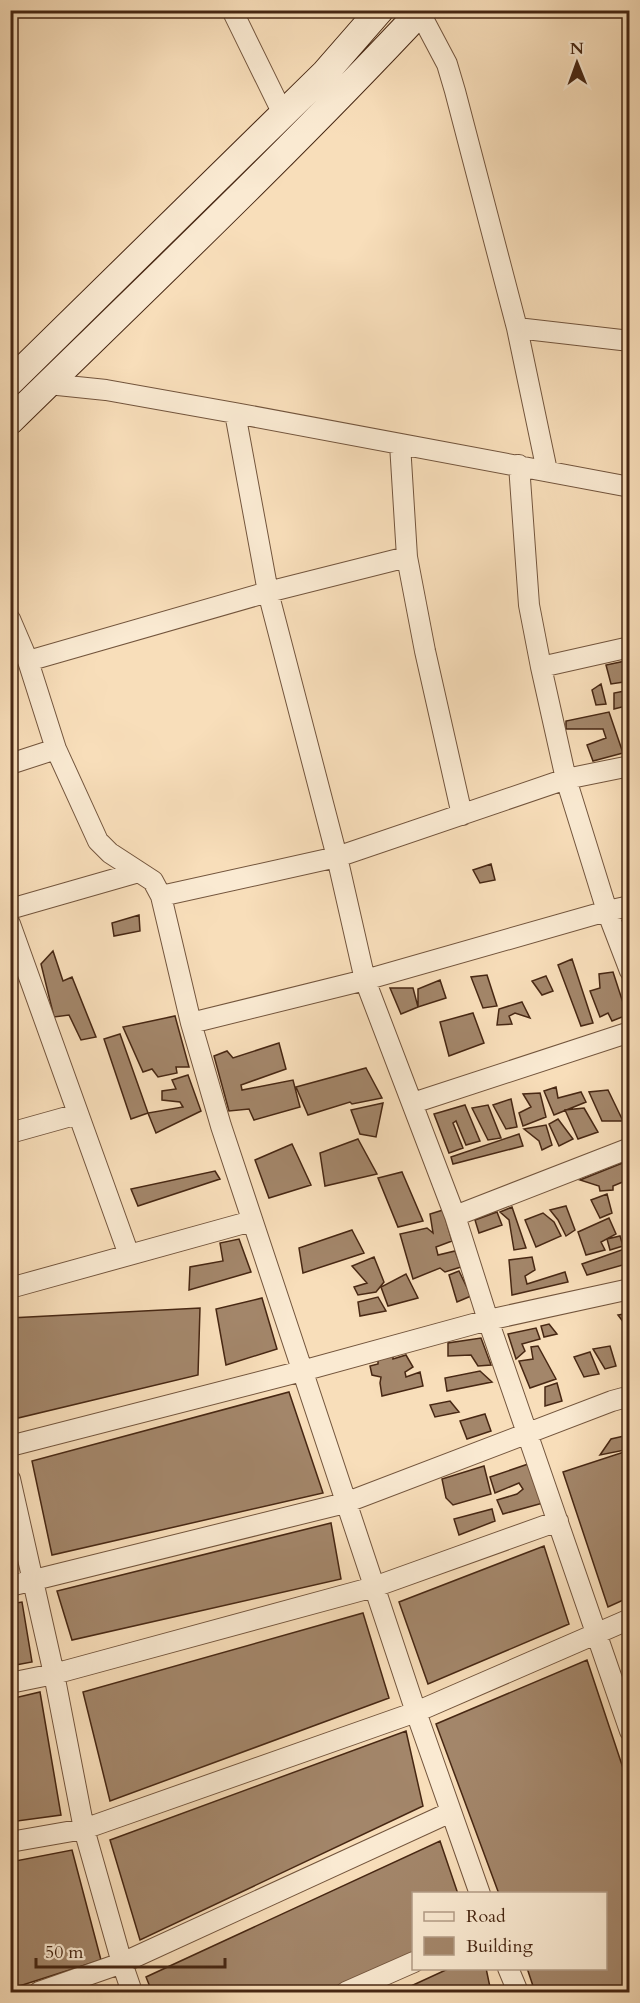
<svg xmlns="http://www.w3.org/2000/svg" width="640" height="2003" font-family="Cardo,serif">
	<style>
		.building { fill: #a3866a; stroke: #472713; stroke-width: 1.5 }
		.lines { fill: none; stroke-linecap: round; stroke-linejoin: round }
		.street-casing { stroke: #73553d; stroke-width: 22 }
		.secondary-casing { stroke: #472713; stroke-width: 29 }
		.street { stroke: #faead2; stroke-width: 20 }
		.secondary { stroke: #faead2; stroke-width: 27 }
	</style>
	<rect width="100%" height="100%" fill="#f8deba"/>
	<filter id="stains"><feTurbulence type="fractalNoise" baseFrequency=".00333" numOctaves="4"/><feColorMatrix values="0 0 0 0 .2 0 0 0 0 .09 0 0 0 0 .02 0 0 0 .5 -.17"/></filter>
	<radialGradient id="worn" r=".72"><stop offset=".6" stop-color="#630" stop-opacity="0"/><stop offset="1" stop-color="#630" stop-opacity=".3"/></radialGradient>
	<path class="building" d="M 630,660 L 630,681 L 611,684 L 606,665 Z
		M 601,684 L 606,704 L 596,705 L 592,690 Z
		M 630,690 L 630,705 L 614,709 L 614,693 Z
		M 609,712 L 623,753 L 593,761 L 587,745 L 606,738 L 603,729 L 566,729 L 566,721 Z
		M 630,836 L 630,856 L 627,856 L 624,837 Z
		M 491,864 L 495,880 L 480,883 L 473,870 Z
		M 139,915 L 140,931 L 114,936 L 112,923 Z
		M 53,951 L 63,981 L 72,977 L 96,1037 L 81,1040 L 69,1015 L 54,1017 L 41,964 Z
		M 572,959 L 593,1023 L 581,1026 L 558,965 Z
		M 613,972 L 627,1015 L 612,1021 L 608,1013 L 600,1017 L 590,991 L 600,988 L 599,974 Z
		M 487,975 L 497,1006 L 483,1008 L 471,977 Z
		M 546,976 L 553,991 L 542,995 L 532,981 Z
		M 440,980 L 446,998 L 418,1007 L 418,989 Z
		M 390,988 L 413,988 L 418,1007 L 401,1014 Z
		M 522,1002 L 530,1018 L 515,1013 L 509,1016 L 512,1024 L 497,1025 L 499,1009 Z
		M 473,1013 L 484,1043 L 449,1056 L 440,1022 Z
		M 175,1016 L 189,1067 L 176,1067 L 177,1073 L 158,1077 L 152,1069 L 143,1072 L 123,1027 Z
		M 120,1034 L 148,1113 L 131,1119 L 104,1039 Z
		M 279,1043 L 286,1069 L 241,1085 L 242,1090 L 293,1080 L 300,1107 L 254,1120 L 249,1109 L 229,1111 L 214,1056 L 227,1051 L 233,1058 Z
		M 366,1068 L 382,1098 L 352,1104 L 350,1102 L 308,1115 L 296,1087 Z
		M 188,1075 L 201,1111 L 156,1133 L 148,1113 L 183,1107 L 180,1102 L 162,1100 L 162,1091 L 176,1089 L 172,1080 Z
		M 556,1087 L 558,1098 L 581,1092 L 586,1102 L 554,1115 L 544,1091 Z
		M 608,1090 L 623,1121 L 602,1121 L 589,1092 Z
		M 540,1093 L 546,1117 L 523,1126 L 519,1113 L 531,1107 L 523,1094 Z
		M 511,1099 L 517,1127 L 506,1129 L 493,1105 Z
		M 383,1103 L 376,1137 L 360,1134 L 351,1110 Z
		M 465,1105 L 480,1141 L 466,1145 L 456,1121 L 453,1123 L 463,1148 L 449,1153 L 434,1114 Z
		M 488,1105 L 501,1138 L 488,1140 L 472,1108 Z
		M 584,1108 L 598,1132 L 578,1139 L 565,1110 Z
		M 558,1119 L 573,1139 L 559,1146 L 549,1124 Z
		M 546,1125 L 552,1145 L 542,1150 L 539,1141 L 524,1129 Z
		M 519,1134 L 523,1146 L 453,1164 L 451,1157 Z
		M 358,1139 L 377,1174 L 325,1186 L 320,1153 Z
		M 292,1144 L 311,1185 L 269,1198 L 255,1160 Z
		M 630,1160 L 630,1179 L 613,1186 L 613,1190 L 600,1191 L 599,1186 L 580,1180 Z
		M 215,1171 L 220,1179 L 138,1206 L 131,1189 Z
		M 402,1172 L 423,1221 L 398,1227 L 378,1178 Z
		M 607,1194 L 612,1213 L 600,1218 L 591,1200 Z
		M 566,1206 L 575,1230 L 566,1236 L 558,1220 L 550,1210 Z
		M 512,1207 L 526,1248 L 514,1250 L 509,1220 L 500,1212 Z
		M 443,1210 L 452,1241 L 436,1247 L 438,1255 L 455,1251 L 461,1267 L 445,1272 L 440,1268 L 413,1279 L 400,1234 L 427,1228 L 433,1233 L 430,1214 Z
		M 497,1212 L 502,1225 L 479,1233 L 475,1220 Z
		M 543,1213 L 554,1222 L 561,1236 L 536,1247 L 525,1220 Z
		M 609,1218 L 616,1234 L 601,1242 L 605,1250 L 586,1255 L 578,1232 Z
		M 352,1230 L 364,1253 L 303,1273 L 299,1248 Z
		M 620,1236 L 623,1246 L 610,1250 L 607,1239 Z
		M 239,1239 L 251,1272 L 189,1290 L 190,1267 L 223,1261 L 220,1243 Z
		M 630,1247 L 630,1263 L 587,1275 L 582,1264 Z
		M 374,1257 L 384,1282 L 376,1292 L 358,1295 L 354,1287 L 367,1283 L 352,1266 Z
		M 532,1257 L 535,1270 L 525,1276 L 527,1284 L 565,1272 L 568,1282 L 512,1295 L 509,1260 Z
		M 459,1271 L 471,1296 L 457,1302 L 449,1275 Z
		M 406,1274 L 418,1298 L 388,1306 L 381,1287 Z
		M 378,1297 L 386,1311 L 360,1316 L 358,1302 Z
		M 262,1298 L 277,1349 L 226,1365 L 216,1309 Z
		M 200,1308 L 198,1375 L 18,1418 L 10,1396 L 10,1318 Z
		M 630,1313 L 630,1331 L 618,1315 Z
		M 549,1324 L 557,1334 L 544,1337 L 541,1326 Z
		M 536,1328 L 540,1339 L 522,1344 L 525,1351 L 516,1359 L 508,1334 Z
		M 481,1338 L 491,1365 L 478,1366 L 471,1355 L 448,1356 L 448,1343 Z
		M 538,1346 L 556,1379 L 530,1388 L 519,1361 L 533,1359 L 531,1347 Z
		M 610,1346 L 616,1366 L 605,1369 L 593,1349 Z
		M 590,1352 L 599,1374 L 584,1377 L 574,1357 Z
		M 378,1353 L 393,1353 L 393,1359 L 406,1355 L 413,1367 L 405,1372 L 406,1377 L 420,1372 L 423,1386 L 382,1396 L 380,1383 L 381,1377 L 372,1375 L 370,1366 L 378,1364 Z
		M 480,1371 L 492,1382 L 447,1391 L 445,1378 Z
		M 557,1383 L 562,1401 L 545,1406 L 545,1387 Z
		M 289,1392 L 323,1493 L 52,1555 L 32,1461 Z
		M 450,1401 L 459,1412 L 435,1417 L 430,1405 Z
		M 485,1414 L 491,1431 L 467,1439 L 460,1421 Z
		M 624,1436 L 630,1439 L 630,1449 L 600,1455 L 611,1439 Z
		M 630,1450 L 630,1597 L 608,1607 L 563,1472 Z
		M 531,1463 L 543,1503 L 503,1514 L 497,1500 L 517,1494 L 523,1489 L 519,1483 L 495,1493 L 490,1477 Z
		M 484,1466 L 491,1494 L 453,1505 L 446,1498 L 442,1479 Z
		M 492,1509 L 495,1521 L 459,1535 L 454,1519 Z
		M 331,1523 L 341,1579 L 72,1640 L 57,1591 Z
		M 544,1546 L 569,1624 L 428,1684 L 399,1602 Z
		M 22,1602 L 32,1662 L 10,1666 L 10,1604 Z
		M 363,1613 L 389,1698 L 110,1801 L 83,1692 Z
		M 587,1660 L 630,1789 L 630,1992 L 535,1992 L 527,1968 L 606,1968 L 606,1894 L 499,1894 L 436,1724 Z
		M 40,1692 L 61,1815 L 10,1822 L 10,1699 Z
		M 406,1731 L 423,1806 L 140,1940 L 110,1840 Z
		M 440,1841 L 458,1894 L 414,1894 L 414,1957 L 321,1992 L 152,1992 L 146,1977 Z
		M 72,1850 L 101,1960 L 10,1989 L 10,1862 Z
		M 450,1968 L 486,1968 L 491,1992 L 398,1992 Z
		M 128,1982 L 129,1992 L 99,1992 Z"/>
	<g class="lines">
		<g class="street-casing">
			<path id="street" d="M 232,10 L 283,114
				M 420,13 L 447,64 L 455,91 L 517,328 L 547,471
				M 517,328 L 630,341
				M 48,384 L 106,390 L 235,413 L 630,487
				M 235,413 L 268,592 L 337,857 L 365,980 L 455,1216 L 488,1320 L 630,1731
				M 400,444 L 407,557 L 425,651 L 462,815
				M 519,465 L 529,605 L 541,667 L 566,779 L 607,911 L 630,971
				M 10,619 L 28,661 L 56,749 L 98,841 L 110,853 L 153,881 L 161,896 L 191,1023 L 221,1126 L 416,1712 L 480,1894
				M 28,661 L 268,592 L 407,557
				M 541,667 L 630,647
				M 10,764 L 56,749
				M 161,896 L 337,857 L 566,779 L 630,766
				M 10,909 L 139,872
				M 10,924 L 129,1255
				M 191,1023 L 365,980 L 607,911 L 630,906
				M 413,1103 L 630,1032
				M 10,1133 L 78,1114
				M 455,1216 L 630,1148
				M 10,1288 L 252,1221
				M 10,1446 L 302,1371 L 488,1320 L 630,1289
				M 10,1479 L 54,1674 L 84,1829 L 122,1963 L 132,1992
				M 10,1586 L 345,1503 L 612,1401 L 623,1398 L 630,1399
				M 10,1683 L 54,1674 L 374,1587 L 558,1521
				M 10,1842 L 84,1829 L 416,1712 L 630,1619
				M 508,1968 L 518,1992
				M 39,1992 L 122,1963 L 451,1812
				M 346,1992 L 414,1962"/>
		</g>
		<g class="secondary-casing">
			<path id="secondary" d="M 10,382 L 325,73 L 380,10
				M 10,421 C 149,285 289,152 422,10"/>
		</g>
		<use href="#street" class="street"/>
		<use href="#secondary" class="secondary"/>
	</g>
	<rect width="640" height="2003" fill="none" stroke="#f8deba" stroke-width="36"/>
	<rect x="12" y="12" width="616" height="1979" fill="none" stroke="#472713" stroke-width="3"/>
	<rect x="18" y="18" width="604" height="1967" fill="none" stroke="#472713" stroke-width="1.5"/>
	<rect x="412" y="1892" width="195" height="78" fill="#faead2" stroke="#b29c86" stroke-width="1.5"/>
	<rect x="424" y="1912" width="30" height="9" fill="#faead2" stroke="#b29c86" stroke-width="1.5"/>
	<text x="466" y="1922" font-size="18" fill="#472713">Road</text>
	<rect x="424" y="1937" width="30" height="18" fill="#a3866a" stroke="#b29c86" stroke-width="1.5"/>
	<text x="466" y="1952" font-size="18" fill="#472713">Building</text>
	<g transform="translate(577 63) rotate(359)" stroke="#faead2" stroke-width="4.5" paint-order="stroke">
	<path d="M0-4.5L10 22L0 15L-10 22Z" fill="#472713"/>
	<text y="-9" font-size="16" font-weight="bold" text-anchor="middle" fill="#472713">N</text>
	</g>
	<path d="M36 1958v9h189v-9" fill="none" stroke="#472713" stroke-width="3"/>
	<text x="45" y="1958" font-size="18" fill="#472713" stroke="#faead2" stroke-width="4.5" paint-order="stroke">50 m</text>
	<rect width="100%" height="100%" filter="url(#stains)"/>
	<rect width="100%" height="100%" fill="url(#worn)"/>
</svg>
